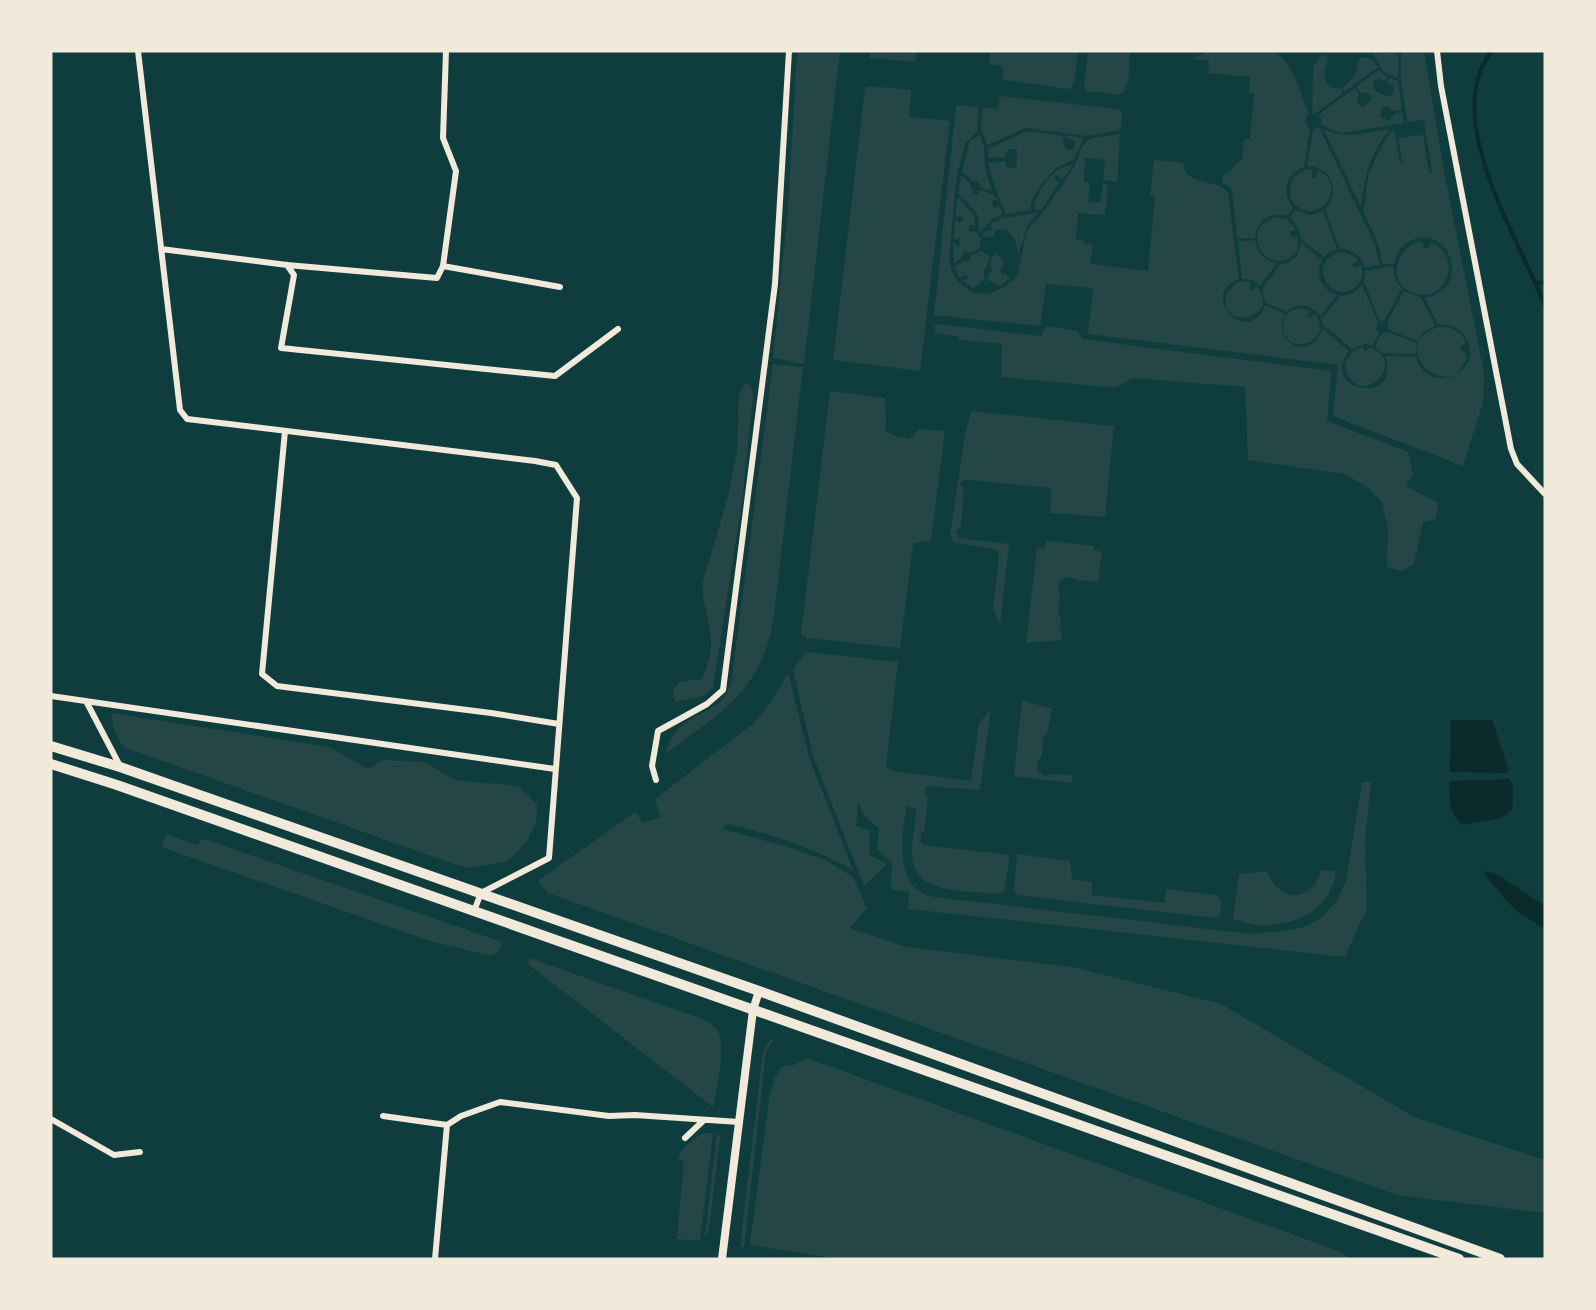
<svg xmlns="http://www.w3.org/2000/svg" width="1596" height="1310" font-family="'Roboto Condensed',sans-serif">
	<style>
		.green { fill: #244646 }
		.water { fill: #0a2a2b }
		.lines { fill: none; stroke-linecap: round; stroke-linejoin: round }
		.stream { stroke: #0a2a2b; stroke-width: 4 }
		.minor { stroke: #f1e9da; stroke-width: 6 }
		.secondary { stroke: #f1e9da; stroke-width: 8 }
		.trunk { stroke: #f1e9da; stroke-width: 10 }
	</style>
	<rect width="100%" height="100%" fill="#0f3d3e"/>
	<path class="green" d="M 798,51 L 840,51 L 804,364 L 773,358 L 788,208 L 796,65 Z
		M 869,51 L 916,51 L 915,62 L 870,58 Z
		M 990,51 L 1078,51 L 1074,84 L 1069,89 L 1003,80 L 1003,66 L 989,64 Z
		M 1088,51 L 1140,51 L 1130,52 C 1129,65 1131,87 1120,95 L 1087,91 L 1084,85 Z
		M 1210,51 L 1273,51 C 1294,63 1300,93 1309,114 C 1304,119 1304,125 1310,129 L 1304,167 C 1286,174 1281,193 1293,208 L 1288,216 C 1270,211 1257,220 1255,238 L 1237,238 L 1232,191 L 1229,186 L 1222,183 L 1223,174 L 1227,173 L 1242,159 L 1244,139 L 1250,139 L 1254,93 L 1249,93 L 1250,77 L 1208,73 L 1209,61 L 1194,59 L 1195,57 Z
		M 1371,51 L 1398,54 L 1398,78 L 1384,72 Z
		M 1404,51 L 1424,51 L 1444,170 L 1484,373 L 1483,403 L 1463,466 L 1333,416 L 1338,365 L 1088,334 L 1093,288 L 1046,284 L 1040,326 L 934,315 L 956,105 L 979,107 L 977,132 L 965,144 L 957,175 L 949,255 L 951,270 L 958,282 L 974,293 L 989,294 L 1004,287 L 1015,279 L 1018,272 L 1027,230 L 1042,214 L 1073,169 L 1082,147 L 1088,140 L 1093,138 L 1120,134 L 1117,182 L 1103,180 L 1105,160 L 1085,158 L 1084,182 L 1090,183 L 1088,202 L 1100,203 L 1103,184 L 1108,185 L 1105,215 L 1078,213 L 1076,239 L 1084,240 L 1084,244 L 1093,245 L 1090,264 L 1148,271 L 1155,196 L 1150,195 L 1154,160 L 1183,163 C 1186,187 1216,178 1228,192 L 1239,279 C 1196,296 1250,348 1265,305 L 1285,314 C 1269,345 1315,362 1322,328 L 1349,351 C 1317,391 1403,407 1385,356 L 1416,357 C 1431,402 1491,367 1463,334 C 1457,326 1447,324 1438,325 L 1425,298 C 1474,289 1449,221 1410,241 C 1401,246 1396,253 1394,263 L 1383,265 L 1377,241 L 1363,212 L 1368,178 L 1372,166 L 1383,143 L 1394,129 L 1400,162 L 1402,162 L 1398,138 L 1423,135 L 1429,173 L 1432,173 L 1424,120 L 1407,122 L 1401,79 L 1401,54 Z
		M 1322,54 L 1328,57 L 1324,73 L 1326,82 L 1333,88 L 1340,88 L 1343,93 L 1315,114 L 1312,113 L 1313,67 Z
		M 1359,58 L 1372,58 L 1378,67 L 1344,92 L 1342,88 L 1355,76 Z
		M 1379,70 L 1387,77 L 1386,81 C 1380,79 1377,78 1373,83 L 1374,90 L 1388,97 L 1394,93 C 1395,87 1393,85 1387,82 L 1389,78 L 1398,81 L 1402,109 L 1394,111 L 1387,106 L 1381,109 L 1380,116 L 1388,121 L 1393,117 L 1394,114 L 1402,112 L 1404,123 L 1343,133 L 1334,131 L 1321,124 L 1321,119 L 1318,115 L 1355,88 L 1359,94 L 1357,97 L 1358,104 L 1363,107 L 1371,101 L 1370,95 L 1365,92 L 1361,93 L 1356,87 Z
		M 867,86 L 911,90 L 909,117 L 950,121 L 920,371 L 833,360 L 865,88 Z
		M 1000,96 L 1118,109 L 1122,113 L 1121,130 L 1087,136 L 1026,128 L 987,145 L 981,128 L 983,107 L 998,109 Z
		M 1319,127 L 1374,242 L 1380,265 L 1365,268 C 1362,256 1353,249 1340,249 L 1325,209 C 1342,192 1331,166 1307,166 L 1313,130 Z
		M 1323,129 C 1344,140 1368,132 1390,129 C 1371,151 1364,178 1361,207 Z
		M 1027,131 L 1064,136 L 1063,145 L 1067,150 L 1074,149 L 1075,142 L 1072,139 L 1066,138 L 1066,135 L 1084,138 L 1074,159 L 1056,168 L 1044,181 L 1032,200 L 1030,210 L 1006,214 L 994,185 L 988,163 L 1005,161 L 1007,168 L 1016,168 L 1017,149 L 1008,149 L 1005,158 L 988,157 L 988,149 Z
		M 980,134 L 984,147 L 985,167 L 992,191 L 982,188 L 978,181 L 973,181 L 962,172 L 970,141 Z
		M 1073,165 L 1062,180 L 1057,175 L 1055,175 L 1055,179 L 1060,182 L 1041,210 L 1034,210 C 1035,192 1054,165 1073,165 Z
		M 1308,169 L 1312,169 L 1312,177 L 1316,178 L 1318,170 C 1349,186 1319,225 1297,206 C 1292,202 1289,196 1290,189 C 1290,178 1298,172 1308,169 Z
		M 961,175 L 970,183 L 973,193 L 976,195 L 981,190 L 994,195 L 997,200 L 992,201 L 991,205 L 995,208 L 999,206 L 1003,214 L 992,219 L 980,233 C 978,227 979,223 978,217 C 976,209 964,199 958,194 Z
		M 958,197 L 974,216 L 975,225 L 969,225 L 969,232 L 977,231 L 981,240 L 979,249 L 970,253 L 964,252 L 961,258 L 954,264 L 953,242 L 957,246 L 960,244 L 959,238 L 954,240 L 955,220 L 960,223 L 963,221 L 962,216 L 955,217 Z
		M 1295,210 L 1311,215 L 1323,211 L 1337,249 L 1330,252 L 1324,257 L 1301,239 L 1299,230 L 1290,217 Z
		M 1038,213 L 1028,224 L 1018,254 L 1015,239 L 1007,230 L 996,229 L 993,237 L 983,237 L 982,235 L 987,231 L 992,231 L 991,223 L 995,221 L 997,222 L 1002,218 Z
		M 1276,217 L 1288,220 L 1296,230 L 1290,232 L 1291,237 L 1298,236 L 1297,251 C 1272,283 1234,230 1276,217 Z
		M 1255,240 C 1257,253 1264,261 1277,263 L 1260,286 L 1253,280 L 1242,279 L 1238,241 Z
		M 1419,242 L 1422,242 L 1424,248 L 1429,247 L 1431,243 C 1461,253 1450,300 1418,294 C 1387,289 1392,250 1419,242 Z
		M 1301,243 L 1322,260 C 1315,275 1321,290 1337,295 L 1320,316 C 1311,304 1298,302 1287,312 L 1265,302 L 1262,289 L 1280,264 L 1287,263 L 1297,256 Z
		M 981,251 L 990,257 L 988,265 L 984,270 L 984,280 L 973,288 L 963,281 L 967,279 L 968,276 L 963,275 L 960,279 L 955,267 L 962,261 L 969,261 L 971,255 Z
		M 1340,252 L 1352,255 L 1358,261 L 1352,264 L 1354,268 L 1361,265 C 1363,272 1363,278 1358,284 C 1338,311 1301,264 1340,252 Z
		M 997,254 L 1005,263 L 1000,269 L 1001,274 L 1007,275 L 1010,278 L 1000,286 L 988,280 L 988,275 L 993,270 L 990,265 L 992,257 Z
		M 1393,266 L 1395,280 L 1402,289 L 1384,321 L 1380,321 L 1364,282 L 1365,271 Z
		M 1242,281 L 1250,282 L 1249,289 L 1252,291 L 1256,286 C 1284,316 1221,333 1226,297 C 1227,289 1234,284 1242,281 Z
		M 1362,285 L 1378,322 L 1376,329 L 1379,333 L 1373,345 L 1364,344 L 1352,349 L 1322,324 L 1321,319 L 1341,296 L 1354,293 Z
		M 1404,291 L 1421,298 L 1435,326 L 1424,332 L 1418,341 L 1389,330 L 1387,322 Z
		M 1299,308 L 1310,310 L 1307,315 L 1310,318 L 1315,313 C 1337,346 1280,357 1283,324 C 1284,315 1291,310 1299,308 Z
		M 935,324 L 1041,336 L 1046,326 L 1078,331 L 1082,339 L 1331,371 L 1327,421 L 1408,452 L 1413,474 L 1406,486 L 1438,503 L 1436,519 L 1423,522 L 1414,564 L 1402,571 L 1387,567 L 1388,527 L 1382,503 L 1369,488 L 1345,474 L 1248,460 L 1245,387 L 1132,378 L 1116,388 L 1001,377 L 1002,344 L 961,340 L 957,336 L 935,333 Z
		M 1439,327 C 1452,327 1461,331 1466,343 L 1461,346 L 1460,349 L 1463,353 L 1467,354 C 1456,411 1380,345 1439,327 Z
		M 1388,332 L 1417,343 L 1416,354 L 1383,353 L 1375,347 L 1381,334 Z
		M 1363,347 L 1365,352 L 1369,347 C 1409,361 1364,407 1348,375 C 1341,362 1350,351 1363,347 Z
		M 773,364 L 803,367 L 774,615 C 763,690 722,712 666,753 C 675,719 697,720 721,701 C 726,697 728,690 731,684 Z
		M 746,382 L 752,388 L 753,397 L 742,502 L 713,687 L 706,695 L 676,702 L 673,697 L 673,690 L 679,682 L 702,679 C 707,667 712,652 711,638 C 710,619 701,602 703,582 L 728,496 L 737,453 L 739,394 Z
		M 830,391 L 885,398 L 886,432 L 896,436 L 909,439 L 920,429 L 945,431 L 931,540 L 913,544 L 900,648 L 806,638 L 801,634 Z
		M 971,411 L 1114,426 L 1105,517 L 1050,513 L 1051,488 L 968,480 L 962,481 L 960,483 L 964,492 L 961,527 L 956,531 L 958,538 L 1009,544 L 1000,625 L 993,609 L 999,557 L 997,550 L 953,542 L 950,535 L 965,434 Z
		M 1046,540 L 1094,546 L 1094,550 L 1102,552 L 1098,582 L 1077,580 L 1070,577 L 1061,579 L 1058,586 L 1060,593 L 1058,613 L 1061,618 L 1059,629 L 1062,632 L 1061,640 L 1026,643 L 1037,548 L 1044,549 Z
		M 806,652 L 898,662 L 886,766 L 892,771 L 971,781 L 979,723 L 991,709 L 980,790 L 926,786 L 925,795 L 928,798 L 924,832 L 920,834 L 921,843 L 924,845 L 1010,855 L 1004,891 L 997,894 C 966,890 910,896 912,851 C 912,837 916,823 916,809 L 907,806 C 902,829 896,878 920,892 C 924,894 930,895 934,897 L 1251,934 L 1293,930 L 1309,925 L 1322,917 L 1336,902 L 1346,881 L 1362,782 L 1371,782 L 1365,838 L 1367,913 L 1359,924 L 1345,957 L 908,909 L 909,892 L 891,889 L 892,862 L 877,849 L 879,828 L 864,816 L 858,802 L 856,826 L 870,830 L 869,855 L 887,864 L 864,886 L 813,756 L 793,669 Z
		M 788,673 L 809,757 L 853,870 C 813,848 772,834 727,824 L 722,829 L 785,846 L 825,860 L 853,877 L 867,908 L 850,928 L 906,947 L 1072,967 L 1221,1004 L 1416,1118 L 1545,1160 L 1545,1213 L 1397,1195 L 548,893 L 538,881 L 635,812 L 643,823 L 660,817 L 655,799 L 754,723 L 772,701 Z
		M 1022,700 L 1052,709 L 1047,734 L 1043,737 L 1042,756 L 1038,760 L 1037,771 L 1044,776 L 1054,774 L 1073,775 L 1072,783 L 1014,776 Z
		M 111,713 L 329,747 L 368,769 L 383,760 L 424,762 L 455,780 L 518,786 L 537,804 L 536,823 L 526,843 L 508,861 L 470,868 L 457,865 L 123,747 L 114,730 Z
		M 166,834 L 196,845 L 204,839 L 499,941 L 502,945 L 498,952 L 491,956 L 430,941 L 161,847 Z
		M 1017,854 L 1070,861 L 1072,879 L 1092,882 L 1092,895 L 1165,903 L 1166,889 L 1216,895 L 1221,900 L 1220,914 L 1215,918 L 1016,895 L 1014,888 Z
		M 1321,870 L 1336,871 C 1332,911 1292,928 1256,925 C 1248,924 1241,921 1233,919 L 1239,874 L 1267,871 C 1278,903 1313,903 1321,870 Z
		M 529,958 L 708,1021 C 711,1024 716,1028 718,1031 C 726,1049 717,1088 713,1107 L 528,964 Z
		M 771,1038 L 773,1040 L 766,1051 L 744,1247 L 740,1247 L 763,1051 Z
		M 807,1058 L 1341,1252 L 1350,1259 L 839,1259 L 750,1245 L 769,1099 L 775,1077 L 782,1066 L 794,1065 Z
		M 703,1133 L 713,1133 L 700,1241 L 677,1239 L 684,1162 L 677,1158 L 684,1147 Z
		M 717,1134 L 720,1136 L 709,1230 L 705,1237 Z"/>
	<path class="water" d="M 1451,720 L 1492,720 L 1508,768 L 1507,773 L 1450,772 Z
		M 1510,779 L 1513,788 L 1512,810 L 1501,818 L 1463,825 C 1448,814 1450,798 1449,781 Z
		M 1486,871 L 1497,874 L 1545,906 L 1545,929 L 1515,910 L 1484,874 Z"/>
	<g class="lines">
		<path class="stream" d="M 1492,51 C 1439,117 1520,240 1545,306
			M 1535,283 L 1545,283"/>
		<path class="minor" d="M 138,51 L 180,410 L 187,419 L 535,461 L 556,465 L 577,498 L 549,858 L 481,893 L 474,911
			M 1437,51 L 1441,86 L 1511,449 L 1517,464 L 1545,494
			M 161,249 L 287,265 L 437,278 L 443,266 L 456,171 L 443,138 L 446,51
			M 287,265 L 294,275 L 281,348 L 555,376 L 618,329
			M 443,266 L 560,287
			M 285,431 L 262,674 L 277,686 L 491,713 L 559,724
			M 51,696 L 555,769
			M 86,701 L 120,766
			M 656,780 L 652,766 L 658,731 L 707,704 L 723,690 L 775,284 L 789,51
			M 383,1116 L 447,1125 L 461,1116 L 500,1102 L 609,1116 L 635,1115 L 739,1122
			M 51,1119 L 114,1155 L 140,1152
			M 685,1138 L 704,1120
			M 435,1259 L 447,1125"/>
		<path class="secondary" d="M 722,1259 L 753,1010 L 759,991"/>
		<path class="trunk" d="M 51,746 L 120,767 L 759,991 L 1500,1259
			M 51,764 L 117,785 L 1459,1259"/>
	</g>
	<rect width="1596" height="1310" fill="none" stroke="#f1e9da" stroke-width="105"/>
</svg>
